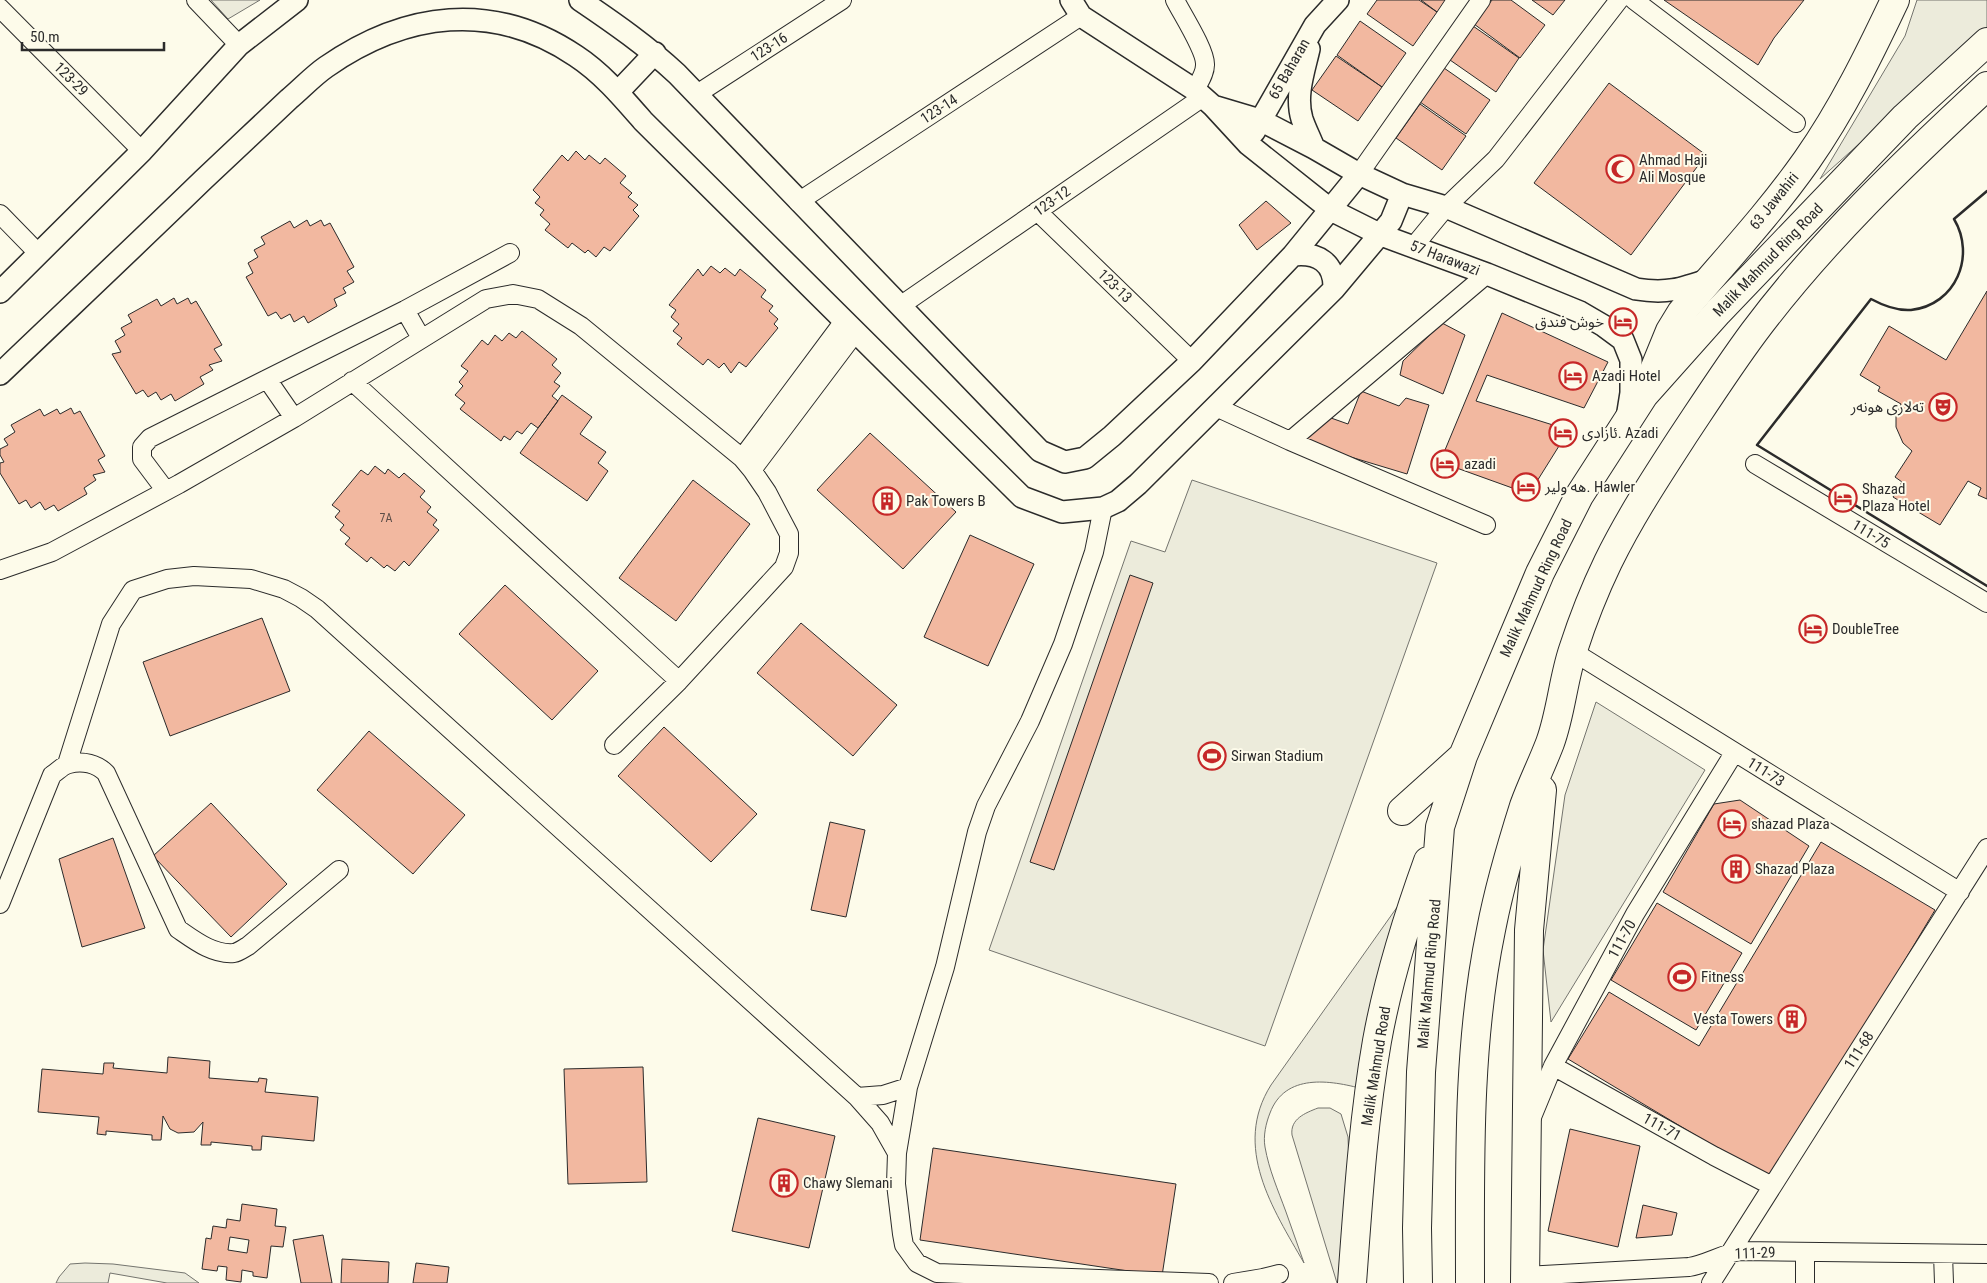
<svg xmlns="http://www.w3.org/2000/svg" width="1987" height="1283" font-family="'Roboto Condensed','Noto Sans Arabic',sans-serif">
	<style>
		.green { fill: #ecebdb; stroke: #74746e }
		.building { fill: #f2b8a0; stroke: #2b2b2b; fill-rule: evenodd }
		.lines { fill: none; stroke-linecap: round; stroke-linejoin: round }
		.minor-casing { stroke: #2b2b2b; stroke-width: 20 }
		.tertiary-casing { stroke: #2b2b2b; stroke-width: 24 }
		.primary-casing { stroke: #2b2b2b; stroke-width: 30 }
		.trunk-casing { stroke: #2b2b2b; stroke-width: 30 }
		.minor { stroke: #fdfbea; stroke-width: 18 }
		.tertiary { stroke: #fdfbea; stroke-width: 21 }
		.primary { stroke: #fdfbea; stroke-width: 28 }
		.trunk { stroke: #fdfbea; stroke-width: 28 }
		.wall { stroke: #2b2b2b; stroke-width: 2.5 }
		.labels { text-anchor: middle; stroke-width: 4; stroke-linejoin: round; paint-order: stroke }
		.number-label { font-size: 12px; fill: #5d4e48 }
		.street-label { font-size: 15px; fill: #2b2b2b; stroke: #fdfbea }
		.poi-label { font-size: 15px; fill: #2b2b2b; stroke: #fdfbea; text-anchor: start }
	</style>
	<rect width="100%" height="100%" fill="#fdfbea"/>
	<path class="green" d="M 211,0 L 260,0 L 228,19 Z
		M 1917,0 L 1987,0 L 1987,29 L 1820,179 L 1905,36 Z
		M 1192,480 L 1437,563 L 1265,1046 L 989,950 L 1131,541 L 1165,552 Z
		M 1596,702 L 1705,770 L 1551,1022 L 1543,950 L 1565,795 Z
		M 1405,896 L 1363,1089 C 1330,1080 1285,1073 1270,1113 C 1266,1123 1263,1136 1265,1147 C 1269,1170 1278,1190 1286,1212 C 1292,1229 1298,1246 1304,1263 C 1273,1209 1232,1147 1271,1085 Z
		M 1318,1108 L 1330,1108 L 1341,1114 L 1348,1137 L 1349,1163 L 1345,1283 L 1337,1283 L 1292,1135 C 1290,1119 1305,1113 1318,1108 Z
		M 85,1263 L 113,1264 L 185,1273 L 199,1283 L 167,1283 L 110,1273 L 108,1283 L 56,1283 L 59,1277 L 70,1264 Z"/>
	<path class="building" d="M 1377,0 L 1419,0 L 1437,12 L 1413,46 L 1367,14 Z
		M 1421,0 L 1445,0 L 1437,12 Z
		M 1492,0 L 1511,0 L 1545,25 L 1520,58 L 1474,24 Z
		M 1532,0 L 1565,0 L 1553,15 Z
		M 1664,0 L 1804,0 L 1774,38 L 1758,65 Z
		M 1360,21 L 1406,53 L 1382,87 L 1337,55 Z
		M 1473,26 L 1519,58 L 1496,92 L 1450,60 Z
		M 1336,56 L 1382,87 L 1358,121 L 1312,90 Z
		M 1444,68 L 1490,100 L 1466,134 L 1420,102 Z
		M 1609,83 L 1706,155 L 1631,255 L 1534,183 Z
		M 1420,104 L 1466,136 L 1442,170 L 1396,138 Z
		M 576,151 L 585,160 L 589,155 L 600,164 L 605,158 L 626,176 L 620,183 L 632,193 L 628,197 L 638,205 L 633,210 L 639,216 L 610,251 L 604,247 L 596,257 L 588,250 L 585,253 L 572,243 L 568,248 L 545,230 L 550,224 L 540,215 L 544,210 L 535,203 L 540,197 L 533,190 L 562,155 L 568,161 Z
		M 1266,201 L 1291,223 L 1257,250 L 1239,225 Z
		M 307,220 L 310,226 L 321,220 L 324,226 L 330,223 L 354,267 L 347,271 L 354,282 L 343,288 L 346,293 L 334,299 L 337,306 L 308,323 L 304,316 L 294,322 L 290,314 L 281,319 L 276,312 L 268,316 L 246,277 L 253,273 L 248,263 L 258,257 L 254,250 L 265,244 L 261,237 L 290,221 L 294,228 Z
		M 711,266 L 720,273 L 725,268 L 735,276 L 740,269 L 766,290 L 761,297 L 773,306 L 769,311 L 778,319 L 774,324 L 778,328 L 746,367 L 739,362 L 731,373 L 724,363 L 719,368 L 708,359 L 703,365 L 677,344 L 682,338 L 673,331 L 679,324 L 671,317 L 676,310 L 669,305 L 698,269 L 703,276 Z
		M 1987,291 L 1987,499 L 1978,495 L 1981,488 L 1968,481 L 1940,525 L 1893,497 L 1902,482 L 1895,477 L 1912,451 L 1903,443 L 1896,427 L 1896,416 L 1901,404 L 1878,391 L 1880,387 L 1860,375 L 1889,326 L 1946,360 Z
		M 174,298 L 177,304 L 188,298 L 191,304 L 196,301 L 222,345 L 214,349 L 222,361 L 209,365 L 213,370 L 200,377 L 204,384 L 175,401 L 171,394 L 161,400 L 156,392 L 148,397 L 143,390 L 136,394 L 112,354 L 121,352 L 115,341 L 125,335 L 121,328 L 132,322 L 128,315 L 157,299 L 161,306 Z
		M 1502,313 L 1608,362 L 1584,408 L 1487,375 L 1476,401 L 1569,430 L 1529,494 L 1440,462 Z
		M 1442,323 L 1465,335 L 1443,394 L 1400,375 L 1403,361 Z
		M 522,331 L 557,359 L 552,365 L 561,373 L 554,382 L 560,386 L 552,396 L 558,401 L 538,428 L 531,423 L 522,434 L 517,431 L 510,440 L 504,436 L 501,441 L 460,409 L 465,403 L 455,395 L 463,386 L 459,382 L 468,371 L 461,366 L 482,340 L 488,345 L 495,335 L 502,341 L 509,333 L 516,338 Z
		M 1361,391 L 1399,406 L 1406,398 L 1429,405 L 1407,474 L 1301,442 L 1331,418 L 1348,424 Z
		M 562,395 L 592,417 L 580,434 L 606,452 L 598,463 L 608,471 L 587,501 L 520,453 Z
		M 71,408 L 74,414 L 80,411 L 105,456 L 98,460 L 105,472 L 93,475 L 96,480 L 84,488 L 87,494 L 58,511 L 54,505 L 45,510 L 40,502 L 31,508 L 26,500 L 19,504 L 0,473 L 0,463 L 4,462 L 0,455 L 0,449 L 8,445 L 4,439 L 15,432 L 11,425 L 40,409 L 44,416 L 57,409 L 60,414 Z
		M 870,433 L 956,512 L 903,569 L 817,490 Z
		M 375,466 L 385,474 L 388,469 L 399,478 L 404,473 L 425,491 L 420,497 L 431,507 L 427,512 L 437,520 L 433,525 L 439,530 L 409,566 L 404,561 L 395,571 L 387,565 L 384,568 L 371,557 L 367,562 L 345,544 L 350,538 L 340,530 L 344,525 L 335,517 L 340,511 L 332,505 L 361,470 L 368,475 Z
		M 693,480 L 750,524 L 676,621 L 619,578 Z
		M 970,535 L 1034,564 L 988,666 L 924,637 Z
		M 1130,575 L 1153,583 L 1054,870 L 1030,862 Z
		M 505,585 L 598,671 L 552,720 L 459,634 Z
		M 262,618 L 290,691 L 170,736 L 143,662 Z
		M 801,623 L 897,705 L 853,756 L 757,673 Z
		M 664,727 L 757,814 L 711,862 L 618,776 Z
		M 369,731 L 465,815 L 413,874 L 317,790 Z
		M 1740,800 L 1809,846 L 1751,944 L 1663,892 L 1714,804 Z
		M 211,803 L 287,884 L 231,937 L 153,856 Z
		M 830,822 L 865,830 L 846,917 L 811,910 Z
		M 113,838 L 145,928 L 82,947 L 59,859 Z
		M 1821,842 L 1935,910 L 1772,1181 L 1568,1059 L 1609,992 L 1699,1046 Z
		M 1657,903 L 1742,953 L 1696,1030 L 1611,980 Z
		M 168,1057 L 210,1061 L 209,1078 L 258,1082 L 259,1078 L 267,1079 L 265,1092 L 318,1097 L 314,1141 L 262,1136 L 261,1150 L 252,1150 L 252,1146 L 211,1142 L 211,1145 L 201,1145 L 203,1122 L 194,1132 L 178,1133 L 170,1129 L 163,1116 L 161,1140 L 152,1140 L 152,1135 L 106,1131 L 106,1135 L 97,1134 L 99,1117 L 38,1112 L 42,1069 L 103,1074 L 104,1063 L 114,1063 L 113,1068 L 167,1073 Z
		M 643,1067 L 647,1182 L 568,1184 L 564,1069 Z
		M 758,1118 L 835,1136 L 809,1248 L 732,1231 Z
		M 1570,1129 L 1640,1146 L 1618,1247 L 1548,1231 Z
		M 933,1148 L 1176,1184 L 1162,1276 L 920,1240 Z
		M 242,1204 L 277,1209 L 275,1226 L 286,1227 L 283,1247 L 271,1246 L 267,1278 L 253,1276 L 253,1272 L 242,1270 L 241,1282 L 226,1280 L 227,1267 L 218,1266 L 217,1271 L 202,1269 L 206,1238 L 211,1239 L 213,1226 L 226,1228 L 227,1219 L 240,1221 ZM 230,1237 L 249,1240 L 247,1253 L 228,1250 Z
		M 1643,1205 L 1677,1213 L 1672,1235 L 1636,1238 Z
		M 323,1235 L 332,1283 L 301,1283 L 293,1240 Z
		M 342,1259 L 389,1262 L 388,1283 L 341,1283 Z
		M 416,1263 L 449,1267 L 447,1283 L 413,1283 Z"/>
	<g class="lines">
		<g class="minor-casing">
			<path id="minor" d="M 196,0 L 239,45
				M 1175,0 C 1182,14 1206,51 1205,65 C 1205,74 1199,82 1195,90
				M 1634,0 L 1796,123
				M 0,8 L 142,151
				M 697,94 L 842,0
				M 1359,174 L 1481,0
				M 798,202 L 1081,16
				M 1037,211 L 1192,361
				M 0,214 L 39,254
				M 1414,246 L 1446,207 L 1496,159 L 1619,0
				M 900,306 L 1203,97
				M 405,310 L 421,338
				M 352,381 L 679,681
				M 1216,407 L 1290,441 L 1486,525
				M 294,418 L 267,379 L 405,310 L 510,253
				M 1290,441 L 1487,274
				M 742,458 L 844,321
				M 1755,464 L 1987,603
				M 752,470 L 855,333
				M 166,491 L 142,459 L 142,447 L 150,438 L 267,379
				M 1103,508 L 1094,552 L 1063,644 L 1030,721 L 986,806 L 977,832 L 945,967 L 908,1087 L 897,1153 L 896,1184 L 902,1234 L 904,1245 L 917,1263 L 937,1273 L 1209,1283
				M 0,570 L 52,552 L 179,484 L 294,418 L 486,299 L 513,294 L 538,299 L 581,326 L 742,458 L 752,470 L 767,492 L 789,534 L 789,553 L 784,567 L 679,681 L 614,745
				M 1572,651 L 1960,892
				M 67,764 L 111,624 L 133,590 L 167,579 L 194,576 L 251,579 L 284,589 L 301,598 L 317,609 L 857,1097 L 880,1123 L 897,1153
				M 0,904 L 52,775 C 57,772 63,765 69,764 C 83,760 97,764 106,773 L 178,929 C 194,940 213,955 234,953 C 239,952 244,948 248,946 L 339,870
				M 1553,1066 L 1714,1156 L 1772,1186
				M 857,1097 L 883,1095 L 908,1087
				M 1532,1117 L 1553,1066 L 1635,914 L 1734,753
				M 1805,1252 L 1805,1283
				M 1943,1254 L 1944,1283
				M 1525,1276 L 1689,1267 C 1707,1264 1722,1254 1740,1251 L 1987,1254
				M 1233,1283 L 1263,1278 L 1279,1274
				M 1711,1283 L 1987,848"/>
		</g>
		<g class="tertiary-casing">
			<path id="tertiary" d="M 580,0 C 614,23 647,46 677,74 L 1040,451 L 1065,462 L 1085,458 L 1112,436 L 1192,361 L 1293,255 L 1359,174
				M 1071,0 L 1081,16 L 1195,90 L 1213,106 L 1248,144 L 1331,210 L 1381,235 L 1487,274 L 1580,312 L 1604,326 L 1623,340 L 1631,360 L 1631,393 L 1627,418
				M 1309,49 C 1304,71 1295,96 1302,119 C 1305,128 1310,138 1314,148
				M 618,92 L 655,53
				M 1213,106 L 1260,120 L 1314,148 L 1359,174 L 1402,194 L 1446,207 L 1636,289 C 1667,294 1681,289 1710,279
				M 1254,132 L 1315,25 L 1338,0
				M 1293,255 C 1318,252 1335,263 1334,289
				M 0,292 L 142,151 L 239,45 L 297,0
				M 0,374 C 68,309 136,245 203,180 C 232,153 260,126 289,99 C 301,89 313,76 326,67 C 405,12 493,0 576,56 C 602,73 623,98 643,121 L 1022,497 L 1062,512 L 1103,508 L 1118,501 L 1138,484 L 1334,289 L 1391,221 L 1402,194"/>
		</g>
		<g class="primary-casing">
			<path id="primary" d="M 1645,392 L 1670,331 L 1681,313 C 1723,263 1769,214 1807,160 C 1842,110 1869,55 1895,0"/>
		</g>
		<g class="trunk-casing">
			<path id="trunk" d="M 1402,811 L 1462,757
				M 1352,1283 C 1358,1202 1363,1121 1377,1041 C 1388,980 1407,919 1428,861
				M 1418,1283 L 1417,1228 L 1421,1072 L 1440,827 L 1463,756 L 1540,573 L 1579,496 L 1644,395 L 1718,312 L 1905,117 L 1987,42
				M 1470,1283 C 1470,1166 1467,1046 1491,930 C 1499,888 1511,847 1524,806 C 1532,784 1542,764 1550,743 C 1561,713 1563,680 1573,650 C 1582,622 1595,589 1608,562 C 1629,519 1655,479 1681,439 C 1705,403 1728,367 1754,332 C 1822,241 1904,163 1987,86
				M 1525,1283 L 1529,930 L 1542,790"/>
		</g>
		<use href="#minor" class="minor"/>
		<use href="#tertiary" class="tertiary"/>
		<use href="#primary" class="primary"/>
		<use href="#trunk" class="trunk"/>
		<path class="wall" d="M 1987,191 L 1954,219 C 1976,256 1956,305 1911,310 C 1897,311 1884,306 1871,299 L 1757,445 L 1987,586"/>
	</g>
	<defs>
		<g id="mosque-ring" transform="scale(1.4375)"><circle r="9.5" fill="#fdfbea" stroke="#c62828" stroke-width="1.5"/><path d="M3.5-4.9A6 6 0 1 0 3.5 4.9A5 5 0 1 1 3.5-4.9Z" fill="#c62828"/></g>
		<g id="hotel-ring" transform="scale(1.4375)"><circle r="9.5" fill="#fdfbea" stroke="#c62828" stroke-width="1.5"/><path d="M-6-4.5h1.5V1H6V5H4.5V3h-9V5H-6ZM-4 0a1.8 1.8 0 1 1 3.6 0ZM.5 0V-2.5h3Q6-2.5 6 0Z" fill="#c62828"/></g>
		<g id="theatre-ring" transform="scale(1.4375)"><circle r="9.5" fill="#fdfbea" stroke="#c62828" stroke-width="1.5"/><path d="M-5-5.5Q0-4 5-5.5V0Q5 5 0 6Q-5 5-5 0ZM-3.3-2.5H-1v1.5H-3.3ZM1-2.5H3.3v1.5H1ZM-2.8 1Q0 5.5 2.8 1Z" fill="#c62828"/></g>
		<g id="building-ring" transform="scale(1.4375)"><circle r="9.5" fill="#fdfbea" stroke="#c62828" stroke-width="1.5"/><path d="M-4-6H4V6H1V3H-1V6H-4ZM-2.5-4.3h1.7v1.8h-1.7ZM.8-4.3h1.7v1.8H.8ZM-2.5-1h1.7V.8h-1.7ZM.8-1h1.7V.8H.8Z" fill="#c62828"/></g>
		<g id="stadium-ring" transform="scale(1.4375)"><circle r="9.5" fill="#fdfbea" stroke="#c62828" stroke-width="1.5"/><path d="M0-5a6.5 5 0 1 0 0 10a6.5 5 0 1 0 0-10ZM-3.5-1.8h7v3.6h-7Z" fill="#c62828"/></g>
	</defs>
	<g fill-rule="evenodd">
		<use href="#mosque-ring" x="1620" y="169"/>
		<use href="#hotel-ring" x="1623" y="322"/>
		<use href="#hotel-ring" x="1573" y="376"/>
		<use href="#theatre-ring" x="1943" y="407"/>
		<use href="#hotel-ring" x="1563" y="433"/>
		<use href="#hotel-ring" x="1445" y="464"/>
		<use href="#hotel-ring" x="1526" y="487"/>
		<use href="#hotel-ring" x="1843" y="498"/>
		<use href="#building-ring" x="887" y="501"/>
		<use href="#hotel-ring" x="1813" y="629"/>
		<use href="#stadium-ring" x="1212" y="756"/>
		<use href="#hotel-ring" x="1732" y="824"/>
		<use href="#building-ring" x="1736" y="869"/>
		<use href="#stadium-ring" x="1682" y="977"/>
		<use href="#building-ring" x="1792" y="1019"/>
		<use href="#building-ring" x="784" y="1183"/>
	</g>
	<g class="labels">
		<g class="number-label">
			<text x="386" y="522">7A</text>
		</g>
		<g class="street-label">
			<text transform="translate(769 47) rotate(-33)" y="5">123-16</text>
			<text transform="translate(1289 69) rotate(-60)" y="5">65 Baharan</text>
			<text transform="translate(71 79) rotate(45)" y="5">123-29</text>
			<text transform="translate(939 109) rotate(-33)" y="5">123-14</text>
			<text transform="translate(1052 201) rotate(-35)" y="5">123-12</text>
			<text transform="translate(1774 201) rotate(-51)" y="5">63 Jawahiri</text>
			<text transform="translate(1445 258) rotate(21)" y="5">57 Harawazi</text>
			<text transform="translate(1768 260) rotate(-46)" y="5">Malik Mahmud Ring Road</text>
			<text transform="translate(1115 286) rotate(44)" y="5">123-13</text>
			<text transform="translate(1871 534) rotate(31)" y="5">111-75</text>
			<text transform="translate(1536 588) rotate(-65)" y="5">Malik Mahmud Ring Road</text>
			<text transform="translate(1766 772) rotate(32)" y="5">111-73</text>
			<text transform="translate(1622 939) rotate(-61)" y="5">111-70</text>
			<text transform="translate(1429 974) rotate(-85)" y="5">Malik Mahmud Ring Road</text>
			<text transform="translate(1859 1050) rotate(-57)" y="5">111-68</text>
			<text transform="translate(1376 1066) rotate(-81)" y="5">Malik Mahmud Road</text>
			<text transform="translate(1662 1127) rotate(29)" y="5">111-71</text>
			<text transform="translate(1755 1253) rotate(-2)" y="5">111-29</text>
		</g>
		<g class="poi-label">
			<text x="1639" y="165">Ahmad Haji<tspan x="1639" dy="17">Ali Mosque</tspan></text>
			<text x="1604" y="327" text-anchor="end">خوش فندق</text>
			<text x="1592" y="381">Azadi Hotel</text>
			<text x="1924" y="412" text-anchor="end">تەلاری هونەر</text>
			<text x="1582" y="438">ئازادى. Azadi</text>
			<text x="1464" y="469">azadi</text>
			<text x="1545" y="492">هه ولير. Hawler</text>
			<text x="1862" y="494">Shazad<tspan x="1862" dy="17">Plaza Hotel</tspan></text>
			<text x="906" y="506">Pak Towers B</text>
			<text x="1832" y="634">DoubleTree</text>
			<text x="1231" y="761">Sirwan Stadium</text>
			<text x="1751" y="829">shazad Plaza</text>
			<text x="1755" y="874">Shazad Plaza</text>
			<text x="1701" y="982">Fitness</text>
			<text x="1773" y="1024" text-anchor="end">Vesta Towers</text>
			<text x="803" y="1188">Chawy Slemani</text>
		</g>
	</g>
	<path d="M22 42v8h142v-8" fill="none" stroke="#2b2b2b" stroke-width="2.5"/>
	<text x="30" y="42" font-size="15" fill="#2b2b2b" stroke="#fdfbea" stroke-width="4" paint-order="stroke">50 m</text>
</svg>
